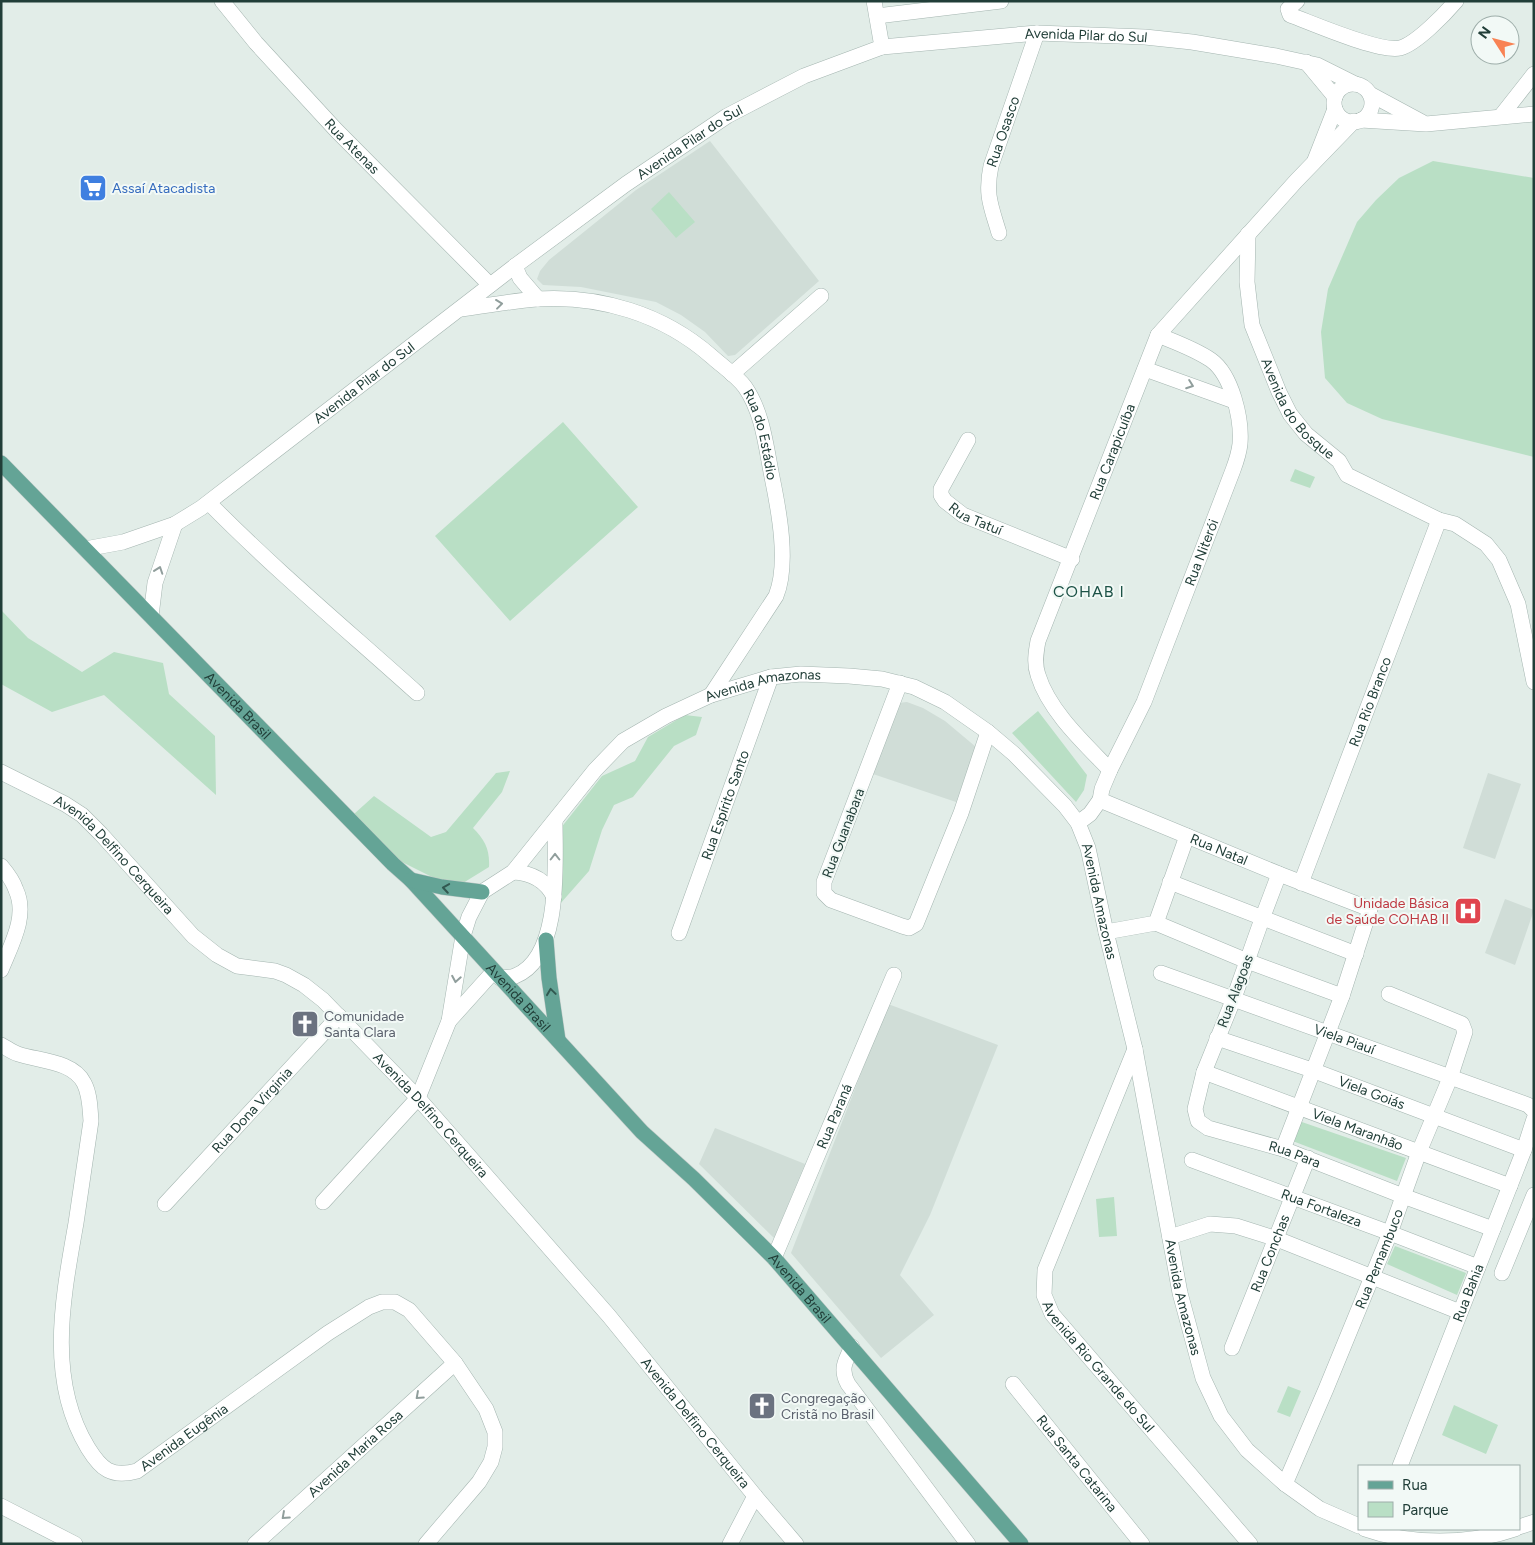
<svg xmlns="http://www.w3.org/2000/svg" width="1535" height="1545" font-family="Figtree,sans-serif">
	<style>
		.built { fill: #d0ddd7 }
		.green { fill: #b9dfc5 }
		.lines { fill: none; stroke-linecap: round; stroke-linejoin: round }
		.minor-casing { stroke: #a4b5b0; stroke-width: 16 }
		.major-casing { stroke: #c1c9c7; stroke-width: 16 }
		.minor { stroke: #fff; stroke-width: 15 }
		.major { stroke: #64a496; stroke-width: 15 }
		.oneway { stroke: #909e9c }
		.oneway2 { stroke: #325850 }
		.labels { text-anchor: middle; stroke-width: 4; stroke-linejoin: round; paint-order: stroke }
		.street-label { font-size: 14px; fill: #213e38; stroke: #f2f9f6 }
		.shop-label { font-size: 14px; fill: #366cbe; stroke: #f2f9f6; text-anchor: start }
		.health-label { font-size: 14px; fill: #be3a42; stroke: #f2f9f6; text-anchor: end }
		.worship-label { font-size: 14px; fill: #5b616d; stroke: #f2f9f6; text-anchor: start }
		.quarter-label { font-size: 16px; letter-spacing: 1px; fill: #1c5246; stroke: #f2f9f6 }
	</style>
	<rect width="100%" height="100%" fill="#e2ede8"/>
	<path class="built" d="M 710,141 L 819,281 L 735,355 L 728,356 L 705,332 L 681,315 L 656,302 L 581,287 L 543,285 L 537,279 L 540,271 L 549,260 L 636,190 Z
		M 907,702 L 923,708 L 945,721 L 976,747 L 956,802 L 873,774 L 898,703 Z
		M 1488,773 L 1521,784 L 1495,859 L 1463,848 Z
		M 1505,899 L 1534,910 L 1515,965 L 1485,953 Z
		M 888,1004 L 998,1045 L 930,1215 L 900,1275 L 934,1315 L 881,1358 L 791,1253 Z
		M 715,1128 L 805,1164 L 774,1238 L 699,1164 Z"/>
	<path class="green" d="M 1433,161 L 1534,178 L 1534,457 L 1382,419 L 1347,403 L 1325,378 L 1321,332 L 1328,289 L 1357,222 L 1376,200 L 1399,178 Z
		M 669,192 L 695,222 L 676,238 L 651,209 Z
		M 563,422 L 638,507 L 510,621 L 435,536 Z
		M 1295,469 L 1315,477 L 1310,488 L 1290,481 Z
		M 1,610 L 28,638 L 82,672 L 114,652 L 163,663 L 169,694 L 215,736 L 216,795 L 104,695 L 52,712 L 1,684 Z
		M 1038,711 L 1087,775 L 1084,790 L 1076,802 L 1012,733 Z
		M 685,715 L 702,717 L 696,735 L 674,746 L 633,797 L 614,805 L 602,830 L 589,871 L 560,904 L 560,829 L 602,776 L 635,761 L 648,737 Z
		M 510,771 L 502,792 L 473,828 C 485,840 490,850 489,867 L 463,883 L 438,880 L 398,860 L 354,814 L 374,796 L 431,837 L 446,832 L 496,773 Z
		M 1299,1121 L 1406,1158 L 1397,1181 L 1290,1140 Z
		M 1114,1197 L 1117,1236 L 1099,1237 L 1096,1199 Z
		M 1395,1246 L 1466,1273 L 1457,1295 L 1387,1264 Z
		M 1288,1386 L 1301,1391 L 1290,1417 L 1277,1412 Z
		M 1454,1405 L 1498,1425 L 1486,1454 L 1442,1435 Z"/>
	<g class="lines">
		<g class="minor-casing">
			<g id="minor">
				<path id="s1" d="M 222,1 L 256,43 L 336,130 L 490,285"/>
				<path d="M 874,1 L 882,47"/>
				<path d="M 1297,1 L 1288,9 L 1290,15 C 1312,23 1380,53 1400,48 C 1416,44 1445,14 1456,1"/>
				<path d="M 877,16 L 1001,1"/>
				<path d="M 1306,62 L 1335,97"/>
				<circle cx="1353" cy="103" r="19"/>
				<path d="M 1370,94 L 1422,122"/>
				<path d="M 1501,116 L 1534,74"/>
				<path d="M 1361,120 L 1426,124 L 1534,114"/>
				<path d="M 1315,160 L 1335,109"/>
				<path id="s2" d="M 999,233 C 991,206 985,195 991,166 L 1037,33"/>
				<path id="s3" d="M 1248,234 L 1247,282 L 1252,325 L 1279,392 L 1290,414 L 1306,434 L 1339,461 L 1347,475 L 1439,520 L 1455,524 L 1486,544 L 1499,560 L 1518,604 L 1534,682"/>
				<path d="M 515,266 L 520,278 L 538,299"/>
				<path id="s4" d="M 461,309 C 486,306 511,301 537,299 C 600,295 663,314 711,356 C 722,366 736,375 745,387 C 763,413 766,447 772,477 C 779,511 789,564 776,596 L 711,695"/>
				<path d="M 1145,369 L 1234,401"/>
				<path d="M 732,374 L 821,296"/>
				<path id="s5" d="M 968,440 L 941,489 L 941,495 L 945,501 L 963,515 L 1072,559"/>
				<path d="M 209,503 C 275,570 347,630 417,693"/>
				<path id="s6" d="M 85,549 L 123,542 L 175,524 L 201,508 L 515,266 L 626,184 L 727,116 L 804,76 L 882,47 L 1037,33 L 1145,37 L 1192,42 L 1276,56 L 1317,65 L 1355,84"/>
				<path d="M 151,616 L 155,583 L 175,524"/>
				<path d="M 900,683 L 824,882 L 824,893 L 831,900 L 902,926 L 909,928 L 916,924 L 961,813 L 988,732"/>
				<path id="s7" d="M 1110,770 C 1084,743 1049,711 1038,675 C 1034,664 1036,652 1038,641 L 1158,335 L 1296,181 L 1354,121"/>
				<path id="s8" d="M 1,772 L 65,804 L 82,815 L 101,834 L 193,936 L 217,955 L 237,966 L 275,971 L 286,975 L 304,985 L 323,1000 L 418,1098 L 609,1316 L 755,1496 L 796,1544"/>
				<path id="s9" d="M 1100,800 L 1102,789 L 1110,770 L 1144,702 L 1233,470 C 1236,462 1239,453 1240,444 C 1242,419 1232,375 1211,360 C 1195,349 1175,342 1158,335"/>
				<path id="s10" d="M 1078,823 L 1090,814 L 1100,800 L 1279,874 L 1370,909 L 1342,996 L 1283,1149"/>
				<path d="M 1,866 C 7,873 13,881 16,890 C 28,916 11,945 1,970"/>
				<path d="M 513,872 C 532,873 546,880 554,897"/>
				<path id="s11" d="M 1279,874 L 1262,919 L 1234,998 L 1204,1072 L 1195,1109 L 1198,1121 L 1208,1128 L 1283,1149 L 1403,1196 L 1493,1229"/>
				<path d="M 1170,882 L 1356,954"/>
				<path id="s12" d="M 1301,883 L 1439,520"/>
				<path d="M 1156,923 L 1247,961 L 1342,996"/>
				<path d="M 1106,932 L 1156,923 L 1187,836"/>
				<path id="s13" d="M 679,933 L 771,677"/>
				<path id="s14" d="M 1161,973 L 1528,1105 L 1534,1111"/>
				<path d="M 500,978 C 505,977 510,978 515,976 C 562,958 555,863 555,822"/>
				<path d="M 449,1021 L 494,971"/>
				<path id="s15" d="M 1217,1038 L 1312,1070 L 1524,1150"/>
				<path id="s16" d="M 1,1045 C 7,1048 12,1052 18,1054 C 39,1061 73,1061 84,1083 C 90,1094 90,1109 91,1121 C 86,1155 81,1189 76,1223 C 63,1297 46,1379 88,1448 C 101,1469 111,1478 137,1471 L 328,1333 L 369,1307 L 382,1302 L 395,1302 L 409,1310 L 455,1363 L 486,1409 L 495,1432 L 495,1447 L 491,1462 L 479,1482 L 426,1544"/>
				<path id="s17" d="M 1135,1049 L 1045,1270 L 1044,1295 L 1052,1314 L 1250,1544"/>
				<path id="s18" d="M 1204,1072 L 1510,1186"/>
				<path id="s19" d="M 1192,1160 L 1390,1233 L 1478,1267"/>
				<path id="s20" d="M 323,1202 L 418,1098 L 449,1021 L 463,936 L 469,917 L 482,892 L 513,872 L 595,770 L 623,741 L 666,716 L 711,695 L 771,677 L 801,674 L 849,676 L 882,679 L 914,687 L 945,702 L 988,732 L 1014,754 L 1065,806 L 1078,823 L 1088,848 L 1106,932 L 1135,1049 L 1180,1293 L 1203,1378 L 1221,1416 L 1247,1450 L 1285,1484 L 1320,1509 L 1359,1526"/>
				<path id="s21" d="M 165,1204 L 339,1016"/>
				<path d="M 1170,1237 L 1210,1224 L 1236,1226 L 1277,1239 L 1460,1312"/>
				<path id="s22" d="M 774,1258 L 894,975"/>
				<path d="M 1502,1273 L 1534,1195"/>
				<path d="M 852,1347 C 845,1361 840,1370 848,1384 L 968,1544"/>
				<path id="s23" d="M 1232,1348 L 1308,1158"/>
				<path id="s24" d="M 1013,1384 L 1142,1544"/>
				<path id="s25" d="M 1400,1466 L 1524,1150 L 1534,1119"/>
				<path id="s26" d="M 1285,1484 L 1326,1389 L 1390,1233 L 1419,1152 L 1450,1078 L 1465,1032 L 1462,1024 L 1389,994"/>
				<path d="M 1,1506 L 75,1544"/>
				<path d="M 1519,1527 L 1534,1522"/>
				<path d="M 1365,1529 C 1410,1545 1469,1545 1515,1529"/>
				<path id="s27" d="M 255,1544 L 455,1363"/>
				<path d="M 730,1544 L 755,1496"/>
			</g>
		</g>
		<g class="major-casing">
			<g id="major">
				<path id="s28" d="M 1,463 L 393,864 L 411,880 L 642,1132 L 694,1179 L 774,1258 L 1021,1544"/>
				<path d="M 411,880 L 442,887 L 482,892"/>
				<path d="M 546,940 L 549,978 L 558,1040"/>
			</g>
		</g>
		<use href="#minor" class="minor"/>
		<use href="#major" class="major"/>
	</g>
	<defs><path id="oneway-chevron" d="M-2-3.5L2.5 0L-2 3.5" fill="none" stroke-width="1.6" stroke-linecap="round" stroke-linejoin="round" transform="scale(1.25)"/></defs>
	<g class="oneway">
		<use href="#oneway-chevron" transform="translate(499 304) rotate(-7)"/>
		<use href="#oneway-chevron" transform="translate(1190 385) rotate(20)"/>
		<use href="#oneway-chevron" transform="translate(159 570) rotate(-71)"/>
		<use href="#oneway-chevron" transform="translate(555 857) rotate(-90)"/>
		<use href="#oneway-chevron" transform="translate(456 979) rotate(100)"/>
		<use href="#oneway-chevron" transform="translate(419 1396) rotate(138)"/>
		<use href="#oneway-chevron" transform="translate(285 1516) rotate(138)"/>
	</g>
	<g class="oneway2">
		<use href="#oneway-chevron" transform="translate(446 888) rotate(-171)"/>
		<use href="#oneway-chevron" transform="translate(551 992) rotate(-98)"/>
	</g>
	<defs>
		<g id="supermarket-square" transform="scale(1.4375)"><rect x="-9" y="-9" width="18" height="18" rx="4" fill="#3f7fe0" stroke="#f2f9f6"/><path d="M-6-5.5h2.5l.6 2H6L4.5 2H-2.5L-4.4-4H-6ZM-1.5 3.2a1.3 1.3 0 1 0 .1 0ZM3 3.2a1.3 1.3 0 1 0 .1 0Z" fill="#fff"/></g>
		<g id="hospital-square" transform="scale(1.4375)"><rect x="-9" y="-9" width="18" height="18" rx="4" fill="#e0444e" stroke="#f2f9f6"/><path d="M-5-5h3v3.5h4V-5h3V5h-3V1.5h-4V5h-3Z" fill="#fff"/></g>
		<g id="church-square" transform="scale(1.4375)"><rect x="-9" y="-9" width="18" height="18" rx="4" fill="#6b7280" stroke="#f2f9f6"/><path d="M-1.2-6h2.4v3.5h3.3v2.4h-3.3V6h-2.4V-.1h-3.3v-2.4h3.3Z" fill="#fff"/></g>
	</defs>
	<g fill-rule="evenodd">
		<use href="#supermarket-square" x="93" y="188"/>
		<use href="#hospital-square" x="1468" y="911"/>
		<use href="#church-square" x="305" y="1024"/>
		<use href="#church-square" x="762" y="1406"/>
	</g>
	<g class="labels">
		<g class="street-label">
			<text dy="5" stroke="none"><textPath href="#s6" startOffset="1155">Avenida Pilar do Sul</textPath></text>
			<text dy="5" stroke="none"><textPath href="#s2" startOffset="105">Rua Osasco</textPath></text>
			<text dy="5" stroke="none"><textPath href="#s6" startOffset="735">Avenida Pilar do Sul</textPath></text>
			<text dy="5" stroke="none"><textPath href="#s1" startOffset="195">Rua Atenas</textPath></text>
			<text dy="5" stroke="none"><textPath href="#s6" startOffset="330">Avenida Pilar do Sul</textPath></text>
			<text dy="5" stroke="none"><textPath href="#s3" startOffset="188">Avenida do Bosque</textPath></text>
			<text dy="5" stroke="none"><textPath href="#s4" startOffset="361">Rua do Estádio</textPath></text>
			<text dy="5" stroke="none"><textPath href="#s7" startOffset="358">Rua Carapicuíba</textPath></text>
			<text dy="5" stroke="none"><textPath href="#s5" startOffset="105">Rua Tatuí</textPath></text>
			<text dy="5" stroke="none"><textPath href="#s9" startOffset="268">Rua Niterói</textPath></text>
			<text dy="5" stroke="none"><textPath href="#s20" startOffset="719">Avenida Amazonas</textPath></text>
			<text dy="5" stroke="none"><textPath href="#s12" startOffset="194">Rua Rio Branco</textPath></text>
			<text dy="5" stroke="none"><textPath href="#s28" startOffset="339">Avenida Brasil</textPath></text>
			<text dy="5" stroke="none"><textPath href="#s13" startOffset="136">Rua Espírito Santo</textPath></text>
			<text transform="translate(843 833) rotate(-69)" y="5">Rua Guanabara</text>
			<text dy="5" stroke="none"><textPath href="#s10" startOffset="161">Rua Natal</textPath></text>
			<text dy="5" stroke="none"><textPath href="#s8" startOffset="142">Avenida Delfino Cerqueira</textPath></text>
			<text dy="5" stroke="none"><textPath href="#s20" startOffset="1169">Avenida Amazonas</textPath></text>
			<text transform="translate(1235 991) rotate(-69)" y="5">Rua Alagoas</text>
			<text dy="5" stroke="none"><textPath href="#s28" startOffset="744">Avenida Brasil</textPath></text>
			<text dy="5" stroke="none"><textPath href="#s14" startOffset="195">Viela Piauí</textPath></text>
			<text dy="5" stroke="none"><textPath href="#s15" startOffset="164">Viela Goiás</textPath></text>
			<text dy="5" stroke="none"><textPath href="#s21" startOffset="128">Rua Dona Virginia</textPath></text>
			<text dy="5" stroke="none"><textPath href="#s8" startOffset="562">Avenida Delfino Cerqueira</textPath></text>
			<text dy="5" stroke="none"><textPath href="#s22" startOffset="154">Rua Paraná</textPath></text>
			<text dy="5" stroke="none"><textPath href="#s18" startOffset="164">Viela Maranhão</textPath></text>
			<text dy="5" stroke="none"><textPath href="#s11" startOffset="365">Rua Para</textPath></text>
			<text dy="5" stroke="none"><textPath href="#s19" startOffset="138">Rua Fortaleza</textPath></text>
			<text dy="5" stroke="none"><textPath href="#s23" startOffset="102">Rua Conchas</textPath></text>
			<text dy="5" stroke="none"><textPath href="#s26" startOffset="244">Rua Pernambuco</textPath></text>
			<text dy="5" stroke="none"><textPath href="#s28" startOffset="1149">Avenida Brasil</textPath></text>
			<text dy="5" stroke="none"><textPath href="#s25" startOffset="186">Rua Bahia</textPath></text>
			<text dy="5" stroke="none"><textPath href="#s20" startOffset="1574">Avenida Amazonas</textPath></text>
			<text dy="5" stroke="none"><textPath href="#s17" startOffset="354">Avenida Rio Grande do Sul</textPath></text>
			<text dy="5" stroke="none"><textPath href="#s8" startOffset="968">Avenida Delfino Cerqueira</textPath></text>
			<text dy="5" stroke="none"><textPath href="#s16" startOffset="584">Avenida Eugênia</textPath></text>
			<text dy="5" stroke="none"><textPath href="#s27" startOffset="135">Avenida Maria Rosa</textPath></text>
			<text dy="5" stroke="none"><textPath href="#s24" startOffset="102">Rua Santa Catarina</textPath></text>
		</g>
		<g class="shop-label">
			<text x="112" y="193">Assaí Atacadista</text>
		</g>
		<g class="health-label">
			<text x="1449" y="908">Unidade Básica<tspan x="1449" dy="16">de Saúde COHAB II</tspan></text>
		</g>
		<g class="worship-label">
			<text x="324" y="1021">Comunidade<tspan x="324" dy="16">Santa Clara</tspan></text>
			<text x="781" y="1403">Congregação<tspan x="781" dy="16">Cristã no Brasil</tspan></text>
		</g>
		<g class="quarter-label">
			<text x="1089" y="597">COHAB I</text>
		</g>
	</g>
	<rect width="1535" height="1545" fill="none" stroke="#213e38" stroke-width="5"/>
	<rect x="1358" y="1465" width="162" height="65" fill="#f2f9f6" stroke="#9eaeaa"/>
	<rect x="1368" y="1481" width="25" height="8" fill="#64a496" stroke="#9eaeaa"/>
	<text x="1402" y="1490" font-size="15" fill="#213e38">Rua</text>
	<rect x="1368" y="1502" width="25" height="15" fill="#b9dfc5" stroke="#9eaeaa"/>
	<text x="1402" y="1515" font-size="15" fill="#213e38">Parque</text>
	<g transform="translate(1495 40) rotate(306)"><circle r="24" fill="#f2f9f6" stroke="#9eaeaa"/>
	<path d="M0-4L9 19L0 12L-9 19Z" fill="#f88354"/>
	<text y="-8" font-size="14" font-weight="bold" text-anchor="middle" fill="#213e38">N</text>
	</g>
</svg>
